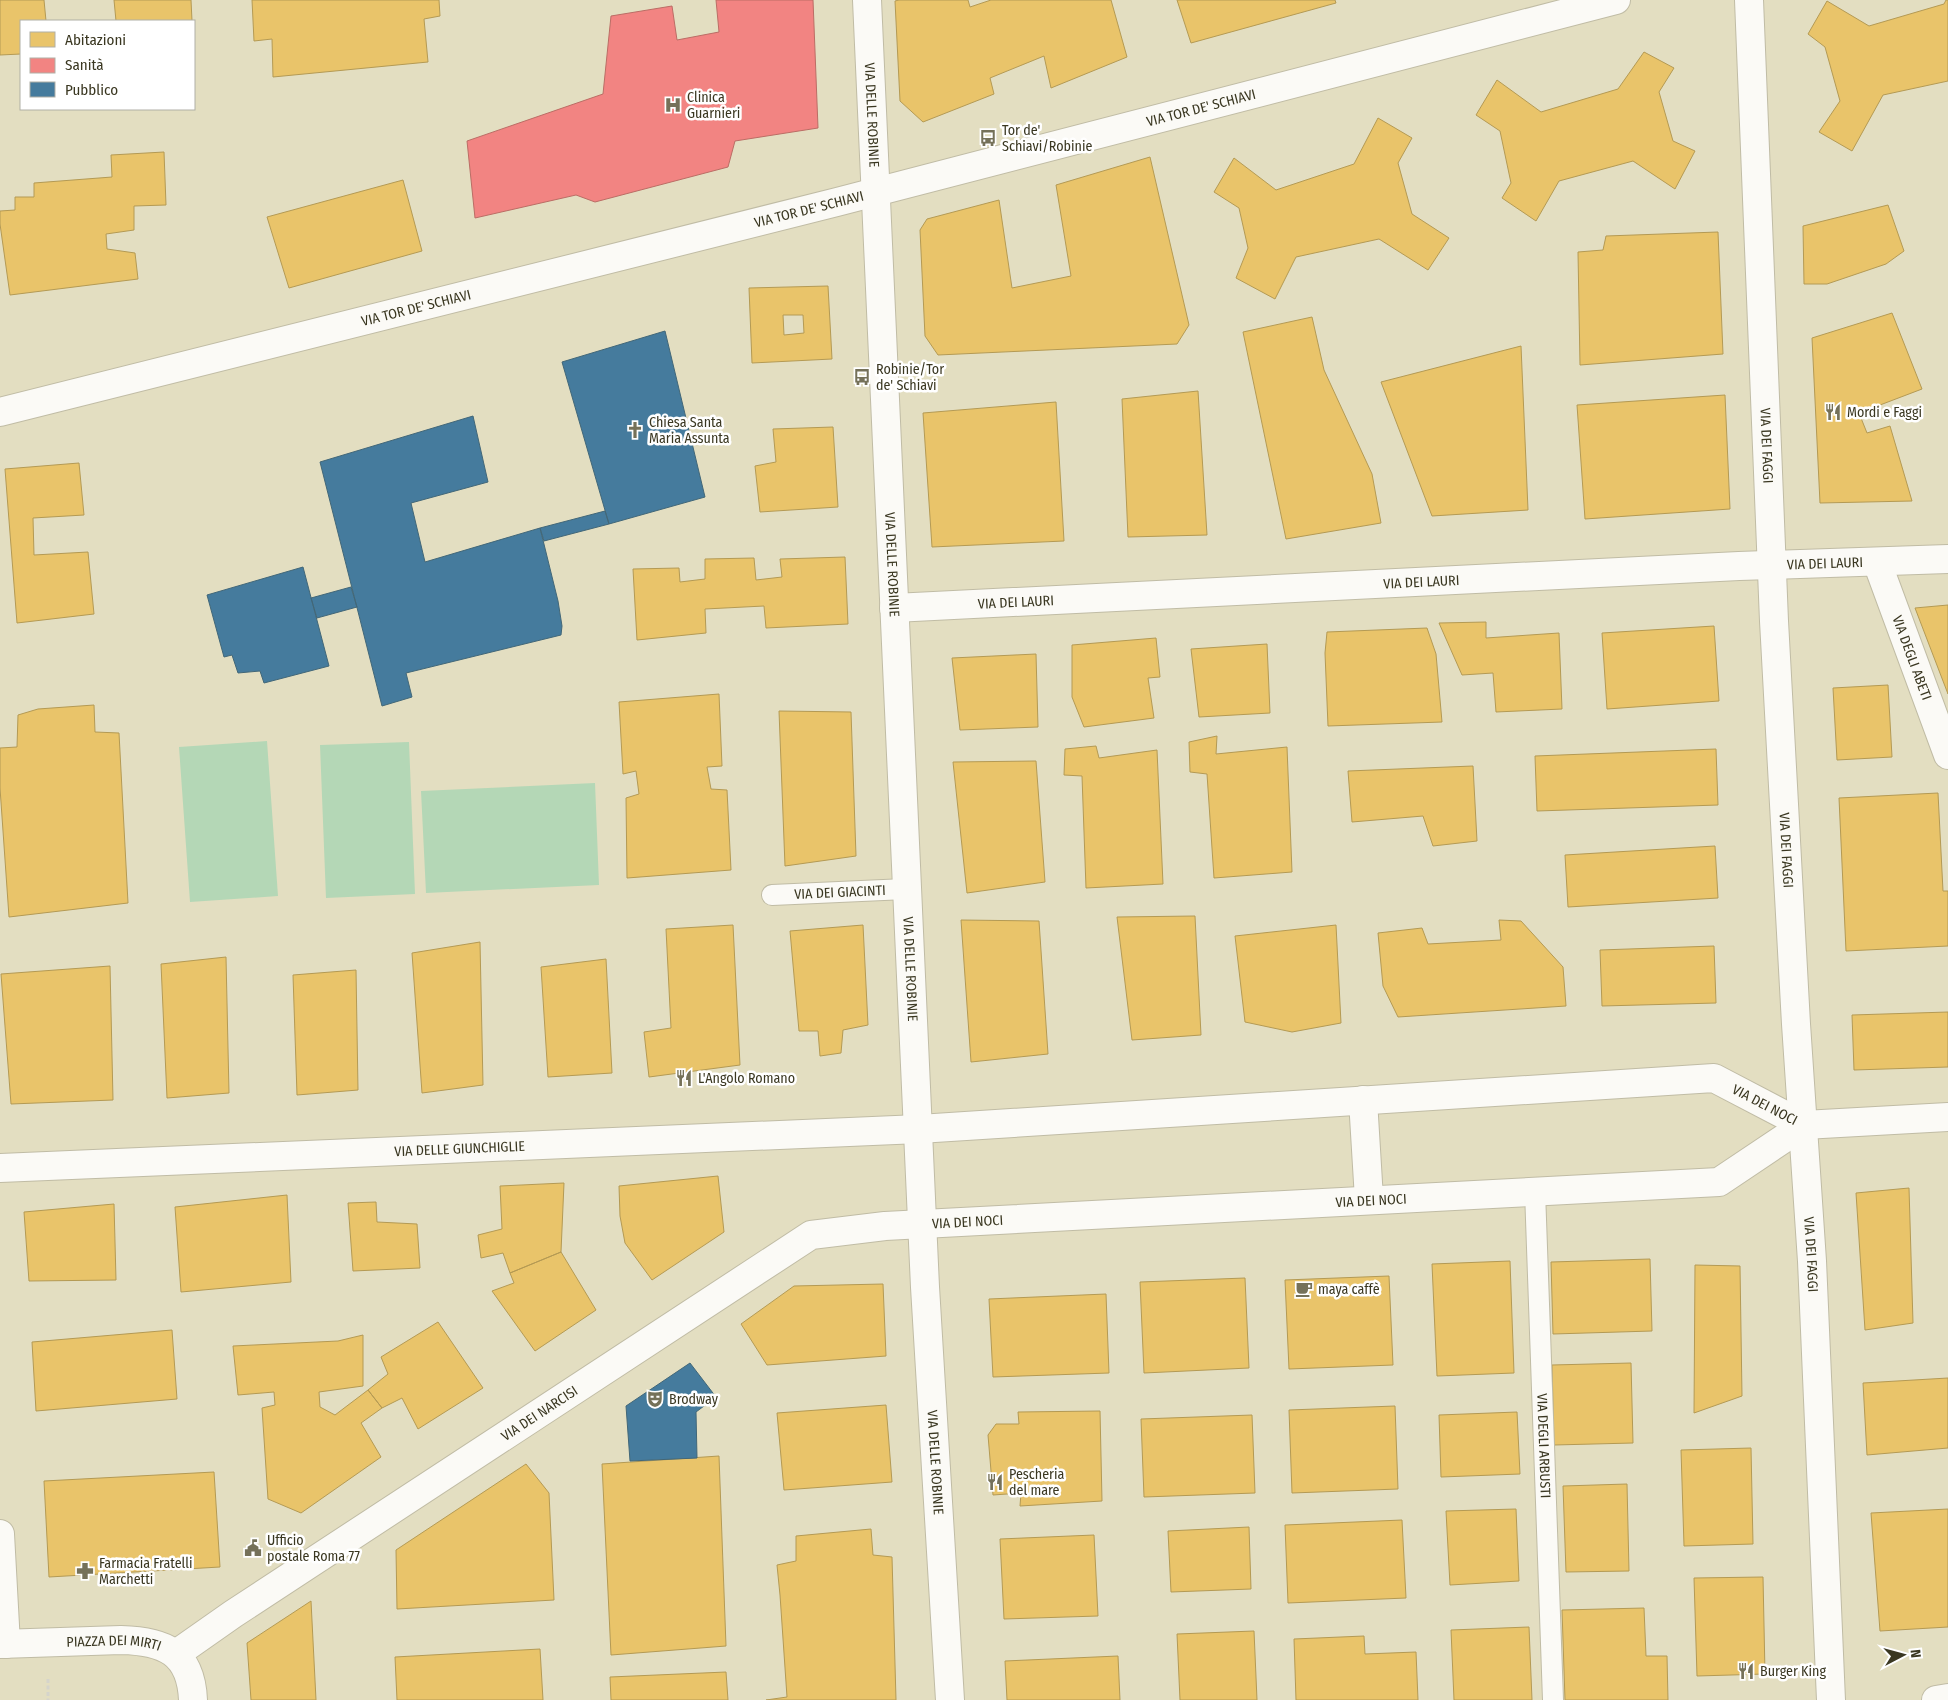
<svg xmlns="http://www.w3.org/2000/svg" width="1948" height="1700" font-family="'Fira Sans Condensed',sans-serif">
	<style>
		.green { fill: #b4d7b6 }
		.homes { fill: #e9c46a; stroke: #b49a54; fill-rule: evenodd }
		.health { fill: #f28482; stroke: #bb6d65 }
		.public { fill: #457b9d; stroke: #426778 }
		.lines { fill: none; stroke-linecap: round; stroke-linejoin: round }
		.service-casing { stroke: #c0bca5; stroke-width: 22 }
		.minor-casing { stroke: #c0bca5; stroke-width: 30 }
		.tertiary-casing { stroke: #c0bca5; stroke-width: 30 }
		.path { stroke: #d5d4cb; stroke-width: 3; stroke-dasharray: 4 2.5; stroke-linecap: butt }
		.service { stroke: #fbfaf6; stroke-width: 20 }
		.minor { stroke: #fbfaf6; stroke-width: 28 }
		.tertiary { stroke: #fbfaf6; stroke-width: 28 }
		.labels { text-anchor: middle; stroke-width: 5; stroke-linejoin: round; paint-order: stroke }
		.poi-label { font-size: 14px; fill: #3a3721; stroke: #fff; text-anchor: start }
		.street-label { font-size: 14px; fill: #3a3721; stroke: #fff }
	</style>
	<rect width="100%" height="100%" fill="#e3dec1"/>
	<path class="green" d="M 267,741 L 278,896 L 190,902 L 179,747 Z
		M 409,742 L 415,894 L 326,898 L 320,745 Z
		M 595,783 L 599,885 L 426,893 L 421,791 Z"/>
	<path class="homes" d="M 0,0 L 44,0 L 46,21 L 21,21 L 21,54 L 0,55 Z
		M 114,0 L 191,0 L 192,21 L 116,21 Z
		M 252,0 L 439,0 L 440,16 L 424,19 L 428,62 L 273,77 L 272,39 L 254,41 Z
		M 899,0 L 968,0 L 970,7 L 991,0 L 1111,0 L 1127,57 L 1051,88 L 1044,56 L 990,78 L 994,94 L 923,122 L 900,101 L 895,1 Z
		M 1177,0 L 1335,0 L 1336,3 L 1191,43 Z
		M 1946,0 L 1948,0 L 1948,81 L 1883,95 L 1852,151 L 1819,132 L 1840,101 L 1825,47 L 1808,34 L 1827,1 L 1869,26 L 1944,4 Z
		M 1644,52 L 1674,68 L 1659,92 L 1673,141 L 1695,151 L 1675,189 L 1633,161 L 1559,181 L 1536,221 L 1502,198 L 1511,183 L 1500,131 L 1476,115 L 1497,80 L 1541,112 L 1618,89 Z
		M 1378,118 L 1412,138 L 1398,163 L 1412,214 L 1449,238 L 1428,270 L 1379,239 L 1296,257 L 1275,299 L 1236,278 L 1248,248 L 1239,208 L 1214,192 L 1234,158 L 1276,190 L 1354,164 Z
		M 164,152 L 166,205 L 134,206 L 134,230 L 106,234 L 107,249 L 135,253 L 138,279 L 10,295 L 0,224 L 0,211 L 15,210 L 15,197 L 34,197 L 34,183 L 112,177 L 111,155 Z
		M 1150,157 L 1189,325 L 1177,344 L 938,355 L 925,336 L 920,230 L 927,219 L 999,200 L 1012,288 L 1071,276 L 1056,185 Z
		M 403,180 L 422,251 L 289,288 L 267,217 Z
		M 1888,205 L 1904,251 L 1886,264 L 1827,284 L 1804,284 L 1803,226 Z
		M 1718,232 L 1723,354 L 1580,365 L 1578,252 L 1603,250 L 1606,236 Z
		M 828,286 L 832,359 L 752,363 L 749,288 ZM 783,315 L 803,315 L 804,333 L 784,335 Z
		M 1892,313 L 1922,389 L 1859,413 L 1867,433 L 1890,426 L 1912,501 L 1820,503 L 1812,338 Z
		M 1312,317 L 1324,370 L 1372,474 L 1381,523 L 1286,539 L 1243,332 Z
		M 1521,346 L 1528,510 L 1432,516 L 1381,382 Z
		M 1198,391 L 1207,535 L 1128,537 L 1122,399 Z
		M 1725,395 L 1730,509 L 1585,519 L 1577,405 Z
		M 1056,402 L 1064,541 L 932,547 L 923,413 Z
		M 833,427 L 838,507 L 760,512 L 755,466 L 776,462 L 773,429 Z
		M 79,463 L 84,515 L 33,518 L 34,555 L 88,552 L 94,614 L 17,623 L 5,469 Z
		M 845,557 L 848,624 L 766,628 L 764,606 L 705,609 L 706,633 L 637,640 L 633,569 L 679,568 L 680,582 L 705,579 L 705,559 L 754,558 L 756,580 L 782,577 L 780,559 Z
		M 1948,605 L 1948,694 L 1915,608 Z
		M 1486,622 L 1486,638 L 1559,633 L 1562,709 L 1496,712 L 1493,673 L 1462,675 L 1439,623 Z
		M 1714,626 L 1719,701 L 1607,709 L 1602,633 Z
		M 1427,628 L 1436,654 L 1442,722 L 1328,726 L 1325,653 L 1327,632 Z
		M 1156,638 L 1160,677 L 1148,678 L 1154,718 L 1084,727 L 1072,697 L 1072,645 Z
		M 1267,644 L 1270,713 L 1199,717 L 1191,649 Z
		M 1036,654 L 1038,727 L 960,730 L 952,658 Z
		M 1888,685 L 1892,757 L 1837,760 L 1833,688 Z
		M 719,694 L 722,766 L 707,767 L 711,789 L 727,790 L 731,870 L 627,878 L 626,798 L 639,794 L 636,771 L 623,774 L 619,702 Z
		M 94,705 L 95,732 L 119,733 L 128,903 L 9,917 L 0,788 L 0,748 L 17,747 L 18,715 L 38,709 Z
		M 779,711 L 851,712 L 856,856 L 785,866 Z
		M 1217,736 L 1216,754 L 1287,747 L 1292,872 L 1214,878 L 1207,774 L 1190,772 L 1189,742 Z
		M 1096,746 L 1099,758 L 1157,750 L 1163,884 L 1086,888 L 1082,776 L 1064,775 L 1065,749 Z
		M 1716,749 L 1718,805 L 1537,811 L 1535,756 Z
		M 1036,761 L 1045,882 L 967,893 L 953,762 Z
		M 1473,766 L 1477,841 L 1433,846 L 1423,816 L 1352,822 L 1348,771 Z
		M 1938,793 L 1943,891 L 1948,891 L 1948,946 L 1846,951 L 1839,798 Z
		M 1715,846 L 1718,898 L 1568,907 L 1565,855 Z
		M 1195,916 L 1201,1035 L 1132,1040 L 1117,917 Z
		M 961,920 L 1039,921 L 1048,1054 L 971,1062 Z
		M 1499,920 L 1521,921 L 1563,967 L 1566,1006 L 1398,1017 L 1383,986 L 1378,933 L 1422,928 L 1428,944 L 1501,940 Z
		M 733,925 L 740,1065 L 649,1077 L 644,1032 L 671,1028 L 666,929 Z
		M 863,925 L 868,1025 L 843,1030 L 841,1053 L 820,1056 L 818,1031 L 799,1031 L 790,931 Z
		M 1336,925 L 1341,1023 L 1292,1032 L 1245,1022 L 1235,936 Z
		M 480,942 L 483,1085 L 422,1093 L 412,953 Z
		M 1714,946 L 1716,1003 L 1602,1006 L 1600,950 Z
		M 226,957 L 229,1093 L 167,1098 L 161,964 Z
		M 606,959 L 612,1073 L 548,1077 L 541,967 Z
		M 110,966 L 113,1100 L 11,1104 L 1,974 Z
		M 356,970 L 358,1090 L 297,1095 L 293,975 Z
		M 1948,1012 L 1948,1067 L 1854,1070 L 1852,1015 Z
		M 718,1176 L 724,1232 L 652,1280 L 625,1243 L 620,1216 L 619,1186 Z
		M 564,1183 L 561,1252 L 510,1273 L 503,1253 L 481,1258 L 478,1235 L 502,1229 L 500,1186 Z
		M 1909,1188 L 1913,1323 L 1865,1330 L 1856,1193 Z
		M 287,1195 L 291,1282 L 181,1292 L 175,1207 Z
		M 376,1202 L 377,1222 L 417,1224 L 420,1268 L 353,1271 L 348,1203 Z
		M 114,1204 L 116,1280 L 29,1281 L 24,1212 Z
		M 561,1252 L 596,1310 L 535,1351 L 492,1291 L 514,1283 L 510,1273 Z
		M 1650,1259 L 1652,1331 L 1553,1334 L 1551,1262 Z
		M 1510,1261 L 1514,1373 L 1437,1376 L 1432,1264 Z
		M 1695,1265 L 1740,1266 L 1742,1396 L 1694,1413 Z
		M 1389,1276 L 1393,1365 L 1289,1369 L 1285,1280 Z
		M 1245,1278 L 1249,1368 L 1144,1373 L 1140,1282 Z
		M 883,1284 L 886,1356 L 767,1365 L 741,1324 L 794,1286 Z
		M 1106,1294 L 1109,1373 L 993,1377 L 989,1299 Z
		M 438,1322 L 483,1388 L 418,1429 L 402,1398 L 382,1408 L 368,1390 L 388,1374 L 381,1357 Z
		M 172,1330 L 177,1399 L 36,1411 L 32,1342 Z
		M 363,1335 L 363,1386 L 319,1392 L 320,1407 L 335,1415 L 368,1390 L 382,1408 L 361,1423 L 381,1457 L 301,1513 L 268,1499 L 262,1408 L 275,1405 L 274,1392 L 238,1395 L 233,1346 L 338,1341 Z
		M 1631,1363 L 1633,1443 L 1554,1445 L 1552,1365 Z
		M 1948,1378 L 1948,1448 L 1867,1455 L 1863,1383 Z
		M 886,1405 L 892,1482 L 784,1490 L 777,1413 Z
		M 1395,1406 L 1398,1489 L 1292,1493 L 1289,1410 Z
		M 1100,1411 L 1102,1501 L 1020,1506 L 1021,1493 L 993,1495 L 988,1435 L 996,1424 L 1019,1424 L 1018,1412 Z
		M 1517,1412 L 1520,1474 L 1441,1477 L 1439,1415 Z
		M 1252,1415 L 1255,1493 L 1144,1497 L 1141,1419 Z
		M 1751,1448 L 1753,1544 L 1684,1546 L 1681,1450 Z
		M 719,1456 L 726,1646 L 611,1655 L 602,1464 Z
		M 526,1464 L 549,1493 L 554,1600 L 397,1609 L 396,1550 Z
		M 214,1472 L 220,1567 L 49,1577 L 44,1481 Z
		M 1627,1484 L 1629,1571 L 1566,1572 L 1563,1486 Z
		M 1516,1509 L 1519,1581 L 1450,1585 L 1446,1511 Z
		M 1948,1509 L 1948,1627 L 1880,1631 L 1871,1513 Z
		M 1402,1520 L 1406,1598 L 1288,1603 L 1285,1525 Z
		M 1249,1527 L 1251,1589 L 1171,1592 L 1168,1531 Z
		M 871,1529 L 873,1555 L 892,1557 L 896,1700 L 766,1700 L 787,1697 L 780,1595 L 777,1565 L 796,1561 L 796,1536 Z
		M 1094,1535 L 1098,1616 L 1004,1619 L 1000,1539 Z
		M 1763,1577 L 1765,1674 L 1697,1676 L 1694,1578 Z
		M 311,1601 L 316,1700 L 251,1700 L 247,1643 Z
		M 1644,1608 L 1646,1656 L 1667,1656 L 1668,1700 L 1565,1700 L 1562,1610 Z
		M 1529,1627 L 1532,1700 L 1454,1700 L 1451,1630 Z
		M 1254,1631 L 1257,1700 L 1180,1700 L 1177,1634 Z
		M 1364,1636 L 1365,1654 L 1416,1652 L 1418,1700 L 1296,1700 L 1294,1639 Z
		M 540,1649 L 543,1700 L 397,1700 L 395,1657 Z
		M 1118,1656 L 1120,1700 L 1007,1700 L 1005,1661 Z
		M 726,1672 L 728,1700 L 611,1700 L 610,1677 Z"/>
	<path class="health" d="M 716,0 L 813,0 L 818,128 L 735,141 L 728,167 L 595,202 L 576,195 L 475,218 L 467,141 L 603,94 L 611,16 L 672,6 L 677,40 L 719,32 Z"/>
	<path class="public" d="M 665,331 L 705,497 L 609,524 L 562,362 Z
		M 473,416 L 488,482 L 411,503 L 425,562 L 540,528 L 558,601 L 562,626 L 561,635 L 406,673 L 412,697 L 382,706 L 320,462 Z
		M 605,511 L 609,524 L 544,541 L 540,528 Z
		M 303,567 L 329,666 L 264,683 L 260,671 L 238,673 L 232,655 L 224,657 L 207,595 Z
		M 351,587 L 357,607 L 317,618 L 311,598 Z
		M 690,1363 L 716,1397 L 696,1412 L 697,1458 L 630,1461 L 626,1406 Z"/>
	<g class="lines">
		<g class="service-casing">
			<g id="service">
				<path id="s1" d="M 772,895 L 906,889"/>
				<path id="s2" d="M 1535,1191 L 1553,1700"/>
			</g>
		</g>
		<g class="minor-casing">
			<g id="minor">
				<path id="s3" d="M 867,0 L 925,1287 L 950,1700"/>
				<path id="s4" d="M 0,412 L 837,202 L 1616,0"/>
				<path id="s5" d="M 1877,562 L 1948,755"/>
				<path id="s6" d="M 894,608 L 1739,566 L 1948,559"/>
				<path d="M 1363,1100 L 1369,1199"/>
				<path id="s7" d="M 0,1168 L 919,1129 L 1714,1078 L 1804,1125 L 1948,1117"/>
				<path d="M 0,1534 L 6,1644"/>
				<path id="s8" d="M 176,1654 L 233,1614 L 811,1235 L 885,1226 L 1719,1182 L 1804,1125"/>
			</g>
		</g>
		<g class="tertiary-casing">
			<g id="tertiary">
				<path id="s9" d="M 1749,0 L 1774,621 L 1796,1024 L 1812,1261 L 1831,1700"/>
				<path id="s10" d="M 0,1644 L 121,1640 C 164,1641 191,1652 193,1700"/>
				<path d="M 1936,1700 L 1948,1698"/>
			</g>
		</g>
		<path class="path" d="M 48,1679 L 48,1700"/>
		<use href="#service" class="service"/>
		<use href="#minor" class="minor"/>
		<use href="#tertiary" class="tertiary"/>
	</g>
	<defs>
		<g id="hospital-bare" transform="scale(1.35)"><path d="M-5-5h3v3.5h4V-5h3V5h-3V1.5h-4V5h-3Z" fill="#757159" stroke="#fff" stroke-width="2.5" paint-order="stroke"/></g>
		<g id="bus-bare" transform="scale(1.35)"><path d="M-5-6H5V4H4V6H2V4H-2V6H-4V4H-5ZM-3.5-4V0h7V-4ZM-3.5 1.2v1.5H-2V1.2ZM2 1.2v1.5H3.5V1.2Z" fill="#757159" stroke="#fff" stroke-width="2.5" paint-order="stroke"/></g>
		<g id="restaurant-bare" transform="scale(1.35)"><path d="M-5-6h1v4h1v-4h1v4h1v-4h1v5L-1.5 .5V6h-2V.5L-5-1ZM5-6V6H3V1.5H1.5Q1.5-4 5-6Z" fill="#757159" stroke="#fff" stroke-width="2.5" paint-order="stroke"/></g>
		<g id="church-bare" transform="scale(1.35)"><path d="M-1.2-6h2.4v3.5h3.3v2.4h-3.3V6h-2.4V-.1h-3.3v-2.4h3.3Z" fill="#757159" stroke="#fff" stroke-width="2.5" paint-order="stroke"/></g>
		<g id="cafe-bare" transform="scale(1.35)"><path d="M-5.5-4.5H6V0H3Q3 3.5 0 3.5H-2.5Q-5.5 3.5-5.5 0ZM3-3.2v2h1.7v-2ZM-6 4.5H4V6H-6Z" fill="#757159" stroke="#fff" stroke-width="2.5" paint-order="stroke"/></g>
		<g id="theatre-bare" transform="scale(1.35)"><path d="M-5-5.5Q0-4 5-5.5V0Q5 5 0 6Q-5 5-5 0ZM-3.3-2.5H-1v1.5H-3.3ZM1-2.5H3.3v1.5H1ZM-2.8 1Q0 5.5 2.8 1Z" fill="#757159" stroke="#fff" stroke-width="2.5" paint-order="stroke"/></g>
		<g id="civic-bare" transform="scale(1.35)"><path d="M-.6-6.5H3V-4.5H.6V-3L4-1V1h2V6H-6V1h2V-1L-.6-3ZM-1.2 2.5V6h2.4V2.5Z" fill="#757159" stroke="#fff" stroke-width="2.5" paint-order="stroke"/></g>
		<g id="pharmacy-bare" transform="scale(1.35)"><path d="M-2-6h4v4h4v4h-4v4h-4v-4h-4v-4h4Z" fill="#757159" stroke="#fff" stroke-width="2.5" paint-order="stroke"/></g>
	</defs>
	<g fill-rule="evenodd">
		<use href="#hospital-bare" x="673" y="105"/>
		<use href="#bus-bare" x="988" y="138"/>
		<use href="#bus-bare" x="862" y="377"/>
		<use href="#restaurant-bare" x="1833" y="412"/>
		<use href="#church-bare" x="635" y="430"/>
		<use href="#restaurant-bare" x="684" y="1078"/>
		<use href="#cafe-bare" x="1304" y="1289"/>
		<use href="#theatre-bare" x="655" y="1399"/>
		<use href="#restaurant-bare" x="995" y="1482"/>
		<use href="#civic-bare" x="253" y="1548"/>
		<use href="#pharmacy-bare" x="85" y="1571"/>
		<use href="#restaurant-bare" x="1746" y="1671"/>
	</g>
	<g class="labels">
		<g class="poi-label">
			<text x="687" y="102">Clinica<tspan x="687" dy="16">Guarnieri</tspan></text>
			<text x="1002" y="135">Tor de'<tspan x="1002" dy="16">Schiavi/Robinie</tspan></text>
			<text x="876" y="374">Robinie/Tor<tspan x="876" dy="16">de' Schiavi</tspan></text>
			<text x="1847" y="417">Mordi e Faggi</text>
			<text x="649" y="427">Chiesa Santa<tspan x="649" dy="16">Maria Assunta</tspan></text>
			<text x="698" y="1083">L'Angolo Romano</text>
			<text x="1318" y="1294">maya caffè</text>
			<text x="669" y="1404">Brodway</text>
			<text x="1009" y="1479">Pescheria<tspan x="1009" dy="16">del mare</tspan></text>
			<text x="267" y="1545">Ufficio<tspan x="267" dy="16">postale Roma 77</tspan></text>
			<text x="99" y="1568">Farmacia Fratelli<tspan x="99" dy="16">Marchetti</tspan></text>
			<text x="1760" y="1676">Burger King</text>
		</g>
		<g class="street-label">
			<text dy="5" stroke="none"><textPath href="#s4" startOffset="1239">VIA TOR DE' SCHIAVI</textPath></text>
			<text dy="5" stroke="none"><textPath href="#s3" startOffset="115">VIA DELLE ROBINIE</textPath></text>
			<text dy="5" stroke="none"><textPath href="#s4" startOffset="834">VIA TOR DE' SCHIAVI</textPath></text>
			<text dy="5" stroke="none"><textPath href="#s4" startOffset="429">VIA TOR DE' SCHIAVI</textPath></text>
			<text dy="5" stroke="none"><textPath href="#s9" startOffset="446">VIA DEI FAGGI</textPath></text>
			<text dy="5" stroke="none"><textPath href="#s6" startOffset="932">VIA DEI LAURI</textPath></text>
			<text dy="5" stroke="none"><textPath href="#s3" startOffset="565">VIA DELLE ROBINIE</textPath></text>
			<text dy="5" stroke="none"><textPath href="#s6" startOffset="528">VIA DEI LAURI</textPath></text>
			<text dy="5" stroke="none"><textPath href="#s6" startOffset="122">VIA DEI LAURI</textPath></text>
			<text dy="5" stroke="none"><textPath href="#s5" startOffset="102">VIA DEGLI ABETI</textPath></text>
			<text dy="5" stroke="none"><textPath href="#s9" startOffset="851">VIA DEI FAGGI</textPath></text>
			<text dy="5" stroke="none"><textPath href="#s1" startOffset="68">VIA DEI GIACINTI</textPath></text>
			<text dy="5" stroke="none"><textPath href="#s3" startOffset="970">VIA DELLE ROBINIE</textPath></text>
			<text dy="5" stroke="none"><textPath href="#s7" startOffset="1774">VIA DEI NOCI</textPath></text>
			<text dy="5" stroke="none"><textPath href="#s7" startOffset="460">VIA DELLE GIUNCHIGLIE</textPath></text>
			<text dy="5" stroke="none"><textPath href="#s8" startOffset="1322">VIA DEI NOCI</textPath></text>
			<text dy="5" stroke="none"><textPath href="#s8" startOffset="918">VIA DEI NOCI</textPath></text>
			<text dy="5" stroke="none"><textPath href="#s9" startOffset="1256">VIA DEI FAGGI</textPath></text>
			<text dy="5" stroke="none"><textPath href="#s8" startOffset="436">VIA DEI NARCISI</textPath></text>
			<text dy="5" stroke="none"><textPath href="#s2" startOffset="255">VIA DEGLI ARBUSTI</textPath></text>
			<text dy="5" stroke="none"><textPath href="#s3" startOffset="1464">VIA DELLE ROBINIE</textPath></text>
			<text dy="5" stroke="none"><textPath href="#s10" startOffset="114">PIAZZA DEI MIRTI</textPath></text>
		</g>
	</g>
	<rect x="20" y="20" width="175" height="90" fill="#ffffff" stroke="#b0afa6"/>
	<rect x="30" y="32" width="25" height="15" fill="#e9c46a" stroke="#b0afa6"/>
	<text x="65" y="45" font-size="15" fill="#3a3721">Abitazioni</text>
	<rect x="30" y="58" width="25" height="15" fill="#f28482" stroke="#b0afa6"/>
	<text x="65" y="70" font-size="15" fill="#3a3721">Sanità</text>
	<rect x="30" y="82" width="25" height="15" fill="#457b9d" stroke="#b0afa6"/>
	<text x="65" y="95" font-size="15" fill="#3a3721">Pubblico</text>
	<g transform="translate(1903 1655) rotate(84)" stroke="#ffffff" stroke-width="4" paint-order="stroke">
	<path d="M0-4L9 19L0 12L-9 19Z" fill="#3a3721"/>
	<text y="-8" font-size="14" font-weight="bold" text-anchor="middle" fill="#3a3721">N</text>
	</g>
</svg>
